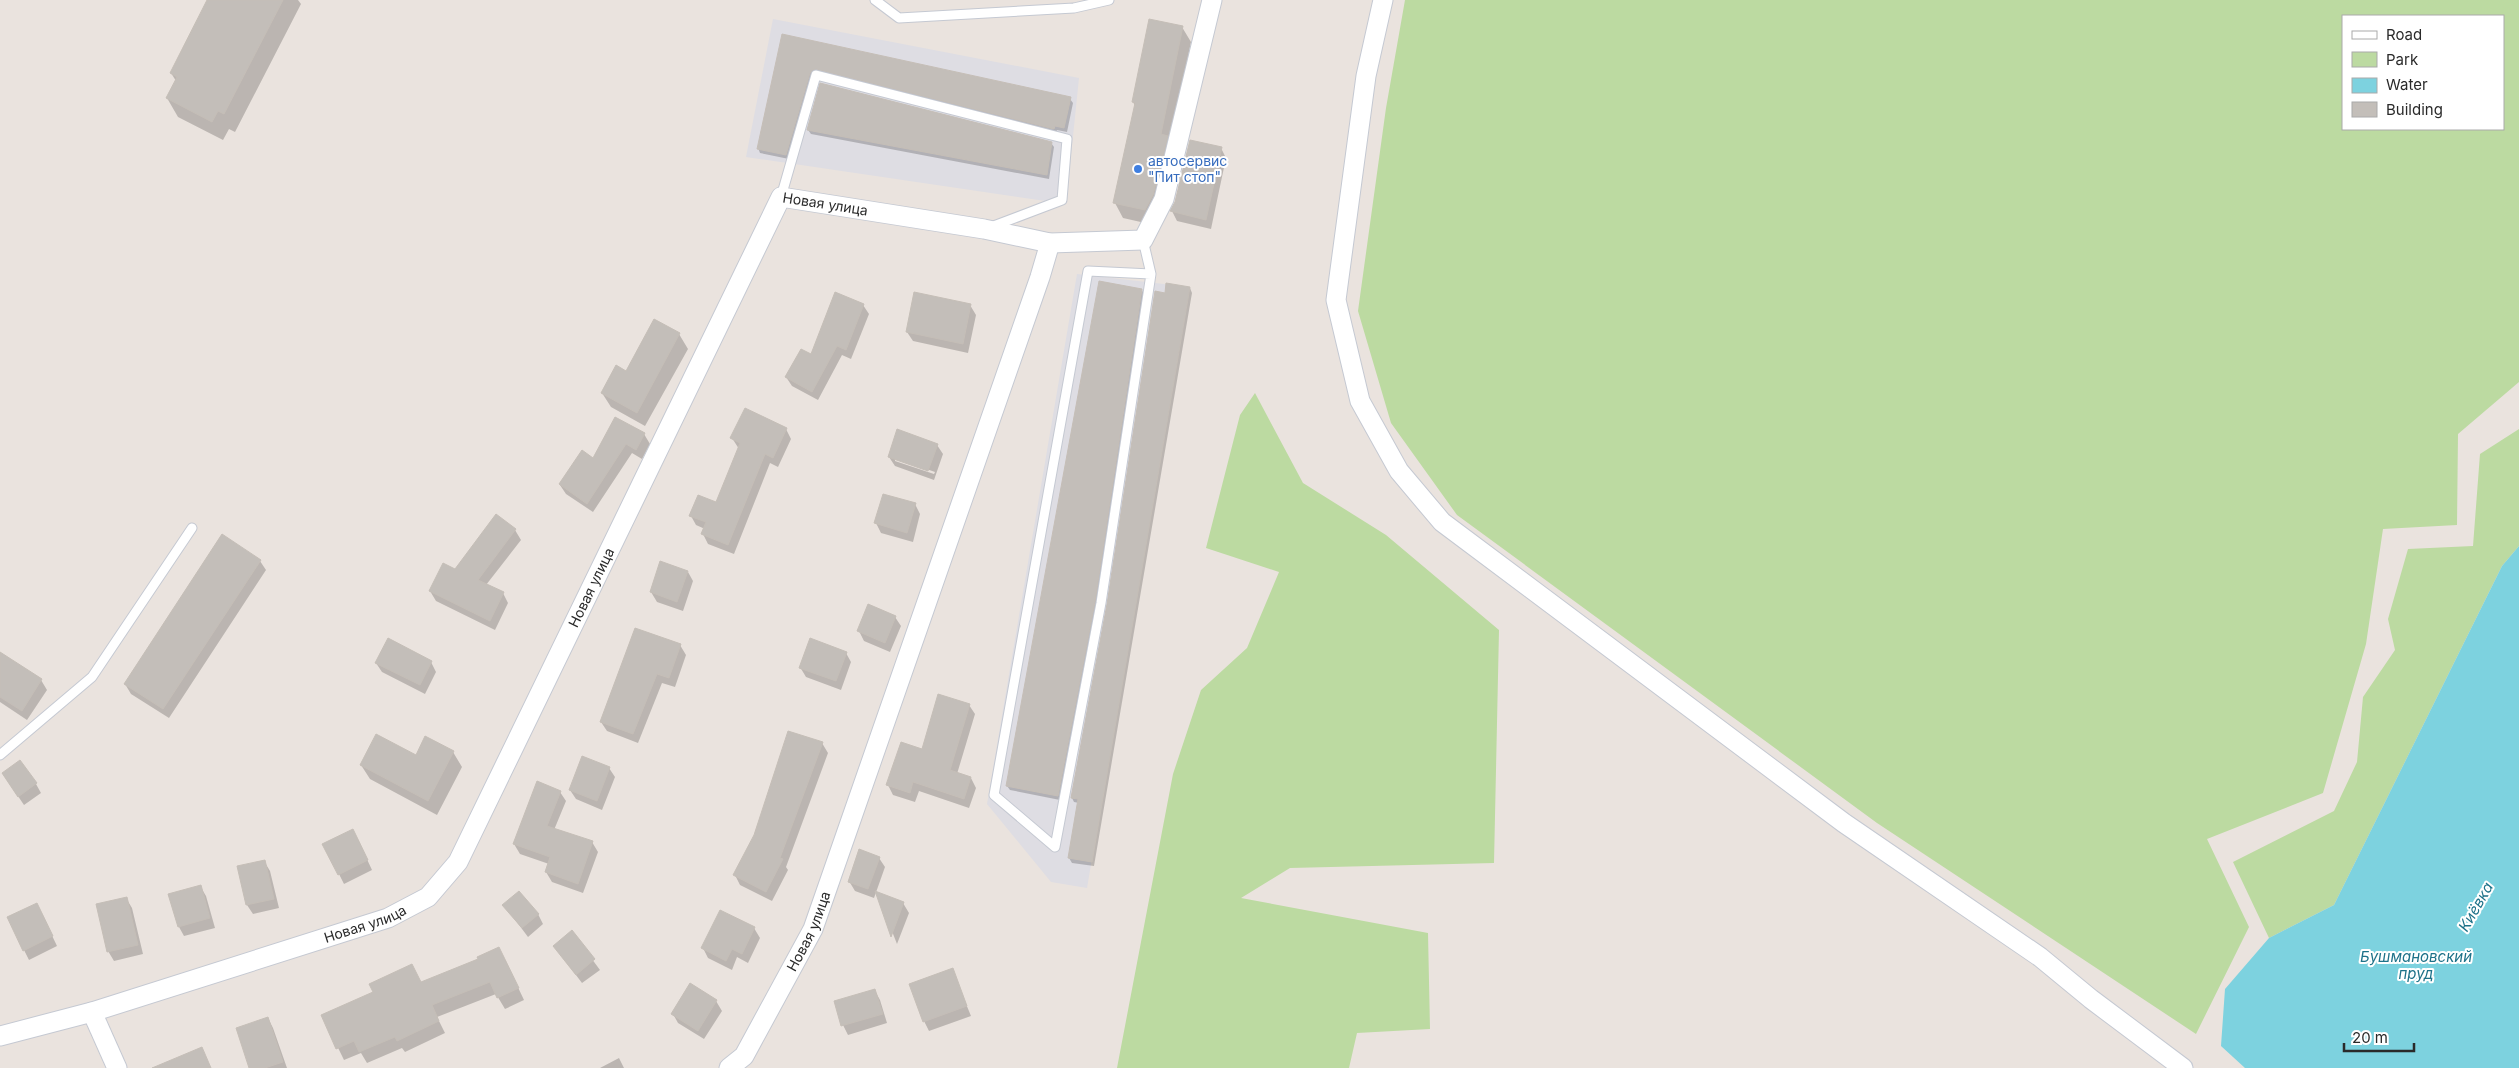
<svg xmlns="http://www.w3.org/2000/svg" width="2519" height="1068" font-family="Inter,sans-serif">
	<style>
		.industrial { fill: #dedde3 }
		.green { fill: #bcdaa1; fill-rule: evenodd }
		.water { fill: #7dd2df }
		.shadow { fill: #0003; fill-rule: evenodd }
		.building { fill: #c3beb9; stroke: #c5beb7 }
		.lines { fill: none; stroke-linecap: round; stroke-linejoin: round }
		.service-casing { stroke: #c5c9d2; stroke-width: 11 }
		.minor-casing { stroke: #c5c9d2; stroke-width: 21 }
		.service { stroke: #fff; stroke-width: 9 }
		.minor { stroke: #fff; stroke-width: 19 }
		.shop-dot { fill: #3f7fe0; stroke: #fff; stroke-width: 2 }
		.labels { text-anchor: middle; stroke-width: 4; stroke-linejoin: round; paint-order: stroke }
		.shop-label { font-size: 14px; fill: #366cbe; stroke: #fff; text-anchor: start }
		.street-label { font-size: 14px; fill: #2a2a2a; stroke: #fff }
		.water-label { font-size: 15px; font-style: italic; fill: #1e7289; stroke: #fff }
	</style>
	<rect width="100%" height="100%" fill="#eae3de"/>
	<path class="industrial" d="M 773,19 L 1079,78 L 1066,204 L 746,157 Z
		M 1077,274 L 1190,287 L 1087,888 L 1051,882 L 987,804 Z"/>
	<path class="green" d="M 1405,0 L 2519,0 L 2519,382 L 2458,434 L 2457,525 L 2383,529 L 2366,644 L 2323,793 L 2207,839 L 2249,927 L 2196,1034 L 1877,823 L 1457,515 L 1391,423 L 1358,311 L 1386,108 ZM 2503,16 L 2503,129 L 2343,129 L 2343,16 Z
		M 1255,393 L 1303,483 L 1386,535 L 1499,630 L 1494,863 L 1290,868 L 1241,898 L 1428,933 L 1430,1029 L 1357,1033 L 1349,1068 L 1117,1068 L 1173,774 L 1201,690 L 1247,648 L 1279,572 L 1206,548 L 1240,415 Z
		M 2519,429 L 2519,546 L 2502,566 L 2334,905 L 2269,938 L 2233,862 L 2334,811 L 2357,762 L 2363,697 L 2395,650 L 2388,619 L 2408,549 L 2473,546 L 2480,454 Z"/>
	<path class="water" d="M 2519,546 L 2519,1068 L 2245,1068 L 2221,1046 L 2225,989 L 2269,938 L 2334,905 L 2502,566 Z"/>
	<path class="shadow" d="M 208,0 L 298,0 L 301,4 L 235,132 L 229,129 L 223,140 L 178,117 L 167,98 L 176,81 L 171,73 Z
		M 1182,27 L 1191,42 L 1154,225 L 1123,218 L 1115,203 L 1135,106 L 1133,102 Z
		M 783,35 L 1070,99 L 1073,103 L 1067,132 L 1057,130 L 1056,133 L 812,78 L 789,159 L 760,153 L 758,148 Z
		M 808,130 L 1051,143 L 1054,147 L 1049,179 L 811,134 Z
		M 1221,148 L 1226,158 L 1211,229 L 1177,221 L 1172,211 Z
		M 1190,288 L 1192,293 L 1094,866 L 1072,863 L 1069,858 L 1079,803 L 1074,802 L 1072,798 L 1166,295 Z
		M 1142,290 L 1144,295 L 1097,607 L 1060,800 L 1010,790 L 1007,786 Z
		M 863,305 L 869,314 L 851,359 L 842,355 L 818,400 L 792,386 L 786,377 L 812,356 Z
		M 970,305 L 976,315 L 968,353 L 913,341 L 907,332 Z
		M 679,334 L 688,349 L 645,426 L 611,407 L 602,393 Z
		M 786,429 L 791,439 L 778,467 L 770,463 L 734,554 L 708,544 L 703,534 L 705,529 L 696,525 L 691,516 L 717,503 L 739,449 L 732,438 Z
		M 644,434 L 650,444 L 642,459 L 632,453 L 593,512 L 566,494 L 560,485 L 594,459 Z
		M 937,445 L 943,454 L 934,480 L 895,466 L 889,457 ZM 895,458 L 935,472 L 934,474 L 895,461 Z
		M 915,504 L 920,514 L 913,542 L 881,533 L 876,523 Z
		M 497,516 L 515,530 L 521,540 L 486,585 L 503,593 L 508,603 L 495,630 L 436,601 L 430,591 L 456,570 Z
		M 260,561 L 266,570 L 169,718 L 131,694 L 125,684 Z
		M 688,572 L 693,581 L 683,611 L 657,602 L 651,592 Z
		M 895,617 L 901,626 L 890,652 L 864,641 L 859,631 Z
		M 680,645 L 686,655 L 675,687 L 662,683 L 638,743 L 607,731 L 601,722 Z
		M 846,653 L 851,662 L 841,690 L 806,677 L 800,667 Z
		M 0,654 L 41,680 L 47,690 L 27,720 L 0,702 Z
		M 431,662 L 436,672 L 425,694 L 382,672 L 376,663 Z
		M 969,705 L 975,714 L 957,774 L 971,778 L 976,788 L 969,808 L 919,791 L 915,802 L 893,795 L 888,785 Z
		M 426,738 L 453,752 L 462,767 L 437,815 L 370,779 L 361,765 L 416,756 Z
		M 822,743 L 828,753 L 786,867 L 788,870 L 772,901 L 740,885 L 735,875 Z
		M 609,768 L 615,777 L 602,810 L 576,799 L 570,790 Z
		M 3,774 L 36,784 L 41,793 L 24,805 Z
		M 560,792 L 566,801 L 554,830 L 592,842 L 598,852 L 583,893 L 552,882 L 546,872 L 549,864 L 520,854 L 514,844 Z
		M 358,840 L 372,870 L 344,884 L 339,874 Z
		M 879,858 L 885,867 L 874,898 L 855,891 L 849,881 Z
		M 264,861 L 270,871 L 279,908 L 253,914 L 247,905 L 239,867 Z
		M 200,886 L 206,896 L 215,928 L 184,936 L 179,927 L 170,895 Z
		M 877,893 L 903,903 L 909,913 L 897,944 Z
		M 126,898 L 132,908 L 143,954 L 114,961 L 108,951 Z
		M 37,904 L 57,946 L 29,960 L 24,950 Z
		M 504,905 L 538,914 L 543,924 L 528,937 Z
		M 754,928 L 760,938 L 748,963 L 737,957 L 732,970 L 708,958 L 703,948 Z
		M 572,932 L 600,970 L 582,983 L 554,946 Z
		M 505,960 L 524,1000 L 505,1009 L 496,994 L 437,1017 L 445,1033 L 405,1052 L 402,1048 L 367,1063 L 361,1053 L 344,1060 L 322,1015 Z
		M 952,970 L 971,1016 L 929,1031 L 924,1021 Z
		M 691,985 L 716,1001 L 722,1011 L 704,1039 L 678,1023 L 673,1014 Z
		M 875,991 L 880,1000 L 887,1023 L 848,1035 L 843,1025 Z
		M 268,1018 L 273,1028 L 287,1068 L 251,1068 Z
		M 619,1058 L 624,1068 L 600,1068 Z"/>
	<path class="building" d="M 207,0 L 283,0 L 224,114 L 218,111 L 212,122 L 166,98 L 177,77 L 170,73 Z
		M 1149,19 L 1183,26 L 1161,134 L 1168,136 L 1153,195 L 1145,210 L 1113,203 L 1135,103 L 1132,102 Z
		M 782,34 L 1071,97 L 1064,128 L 1055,126 L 1054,129 L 815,69 L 810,73 L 786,155 L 757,149 Z
		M 820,83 L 1052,142 L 1047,175 L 807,130 Z
		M 1190,140 L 1222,147 L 1206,220 L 1170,211 L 1175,202 Z
		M 1099,281 L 1142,289 L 1095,602 L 1058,796 L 1006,786 Z
		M 1166,283 L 1190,287 L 1092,862 L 1068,858 L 1078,799 L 1071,798 L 1107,604 L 1155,291 L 1165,293 Z
		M 835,292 L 864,304 L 846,350 L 837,346 L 812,392 L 785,377 L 801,349 L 811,354 Z
		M 914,292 L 971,304 L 963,344 L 906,332 Z
		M 654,319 L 680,333 L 637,413 L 601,393 L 616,365 L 626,371 Z
		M 745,408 L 787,428 L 773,458 L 765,454 L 728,545 L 701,534 L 706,522 L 689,516 L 698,495 L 716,502 L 740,443 L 730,438 Z
		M 615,417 L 645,433 L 636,450 L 626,444 L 587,504 L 559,484 L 582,450 L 593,458 Z
		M 897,429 L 938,444 L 928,471 L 888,457 Z
		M 883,494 L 916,503 L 907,533 L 874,523 Z
		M 496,514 L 516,529 L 478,580 L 504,592 L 490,621 L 429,591 L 443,563 L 455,569 Z
		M 222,534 L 261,560 L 163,709 L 124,684 Z
		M 660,561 L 688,571 L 677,602 L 650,592 Z
		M 868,604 L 896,616 L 885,643 L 857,631 Z
		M 635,628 L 681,644 L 669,678 L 657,674 L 633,734 L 600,722 Z
		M 388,638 L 432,661 L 420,685 L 375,663 Z
		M 810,638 L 847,652 L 836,681 L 799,668 Z
		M 0,652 L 42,679 L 22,711 L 0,697 Z
		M 938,694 L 970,704 L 950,770 L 971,777 L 964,799 L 913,782 L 910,793 L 886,785 L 901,742 L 922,749 Z
		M 788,731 L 823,742 L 780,858 L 783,859 L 766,892 L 733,875 L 754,835 Z
		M 376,734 L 416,755 L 425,736 L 454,751 L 428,801 L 360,765 Z
		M 582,756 L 610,767 L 597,801 L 569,790 Z
		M 20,760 L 37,783 L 18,797 L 2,773 Z
		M 537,781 L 561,791 L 547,826 L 593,841 L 578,884 L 545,872 L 550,857 L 513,844 Z
		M 353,829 L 368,860 L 338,875 L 322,844 Z
		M 859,849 L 880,857 L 868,889 L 848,882 Z
		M 265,860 L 274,899 L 246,905 L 237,866 Z
		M 201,885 L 210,918 L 178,927 L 168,894 Z
		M 519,891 L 539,914 L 522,928 L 502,905 Z
		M 875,891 L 904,902 L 891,937 Z
		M 127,897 L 138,945 L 107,952 L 96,904 Z
		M 37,903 L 53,936 L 23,951 L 7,917 Z
		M 720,910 L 755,927 L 742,954 L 732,949 L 726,961 L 701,948 Z
		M 572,930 L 595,959 L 576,975 L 553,946 Z
		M 499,947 L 519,988 L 497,998 L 490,982 L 432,1005 L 439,1021 L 397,1041 L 395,1037 L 359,1052 L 354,1041 L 336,1049 L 321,1015 L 373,992 L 369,984 L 412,964 L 421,982 L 478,959 L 477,957 Z
		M 953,968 L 967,1006 L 923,1022 L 909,984 Z
		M 690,983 L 717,1000 L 698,1031 L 671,1014 Z
		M 875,989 L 883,1014 L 841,1026 L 834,1001 Z
		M 268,1017 L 283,1062 L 265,1068 L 249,1068 L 236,1028 Z
		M 202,1047 L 211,1068 L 152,1068 Z"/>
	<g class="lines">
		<g class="service-casing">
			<path id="service" d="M 875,0 L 899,18 L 1074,8 L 1109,0
				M 781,197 L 816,75 L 1067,139 L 1062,200 L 991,227
				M 1143,240 L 1151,274 L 1101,603 L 1055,847 L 994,795 L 1088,271 L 1151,274
				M 0,755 L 92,677 L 192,528"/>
		</g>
		<g class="minor-casing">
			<g id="minor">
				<path d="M 1383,0 L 1366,76 L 1336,300 L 1360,401 L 1399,471 L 1442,522 L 1844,823 L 2040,957 L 2091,999 L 2183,1068"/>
				<path d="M 92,1012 L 117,1068"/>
				<path id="s1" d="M 0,1036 L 92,1012 L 388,918 L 428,897 L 458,862 L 781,197 L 984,229 L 1050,243 L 1143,240 L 1164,199 L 1212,0"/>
				<path id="s2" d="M 729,1068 L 744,1056 L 813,929 L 1040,277 L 1050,243"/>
			</g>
		</g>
		<use href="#service" class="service"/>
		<use href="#minor" class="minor"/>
	</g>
	<circle class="shop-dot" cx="1138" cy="169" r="5"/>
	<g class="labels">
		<g class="shop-label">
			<text x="1148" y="166">автосервис<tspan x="1148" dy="16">"Пит стоп"</tspan></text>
		</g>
		<g class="street-label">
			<text dy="5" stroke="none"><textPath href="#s1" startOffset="1281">Новая улица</textPath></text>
			<text dy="5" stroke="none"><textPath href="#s1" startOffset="802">Новая улица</textPath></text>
			<text dy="5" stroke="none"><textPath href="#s1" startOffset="382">Новая улица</textPath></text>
			<text dy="5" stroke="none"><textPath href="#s2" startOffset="160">Новая улица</textPath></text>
		</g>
		<g class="water-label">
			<text transform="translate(2476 907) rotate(-60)" y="5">Киёвка</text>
			<text x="2416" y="962">Бушмановский<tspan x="2416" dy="17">пруд</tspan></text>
		</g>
	</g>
	<rect x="2342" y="15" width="162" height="115" fill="#ffffff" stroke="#aaaaaa"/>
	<rect x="2352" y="31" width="25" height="8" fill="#ffffff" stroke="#aaaaaa"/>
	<text x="2386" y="40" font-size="15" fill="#2a2a2a">Road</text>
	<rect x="2352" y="52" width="25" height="15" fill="#bcdaa1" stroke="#aaaaaa"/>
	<text x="2386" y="65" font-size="15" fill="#2a2a2a">Park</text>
	<rect x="2352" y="78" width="25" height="15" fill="#7dd2df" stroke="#aaaaaa"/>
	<text x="2386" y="90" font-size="15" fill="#2a2a2a">Water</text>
	<rect x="2352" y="102" width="25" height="15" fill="#c3beb9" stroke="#aaaaaa"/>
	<text x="2386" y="115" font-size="15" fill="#2a2a2a">Building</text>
	<path d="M2344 1043v8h70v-8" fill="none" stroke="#2a2a2a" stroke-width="2.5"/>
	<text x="2352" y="1043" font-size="15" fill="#2a2a2a" stroke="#ffffff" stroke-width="4" paint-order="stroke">20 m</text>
</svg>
